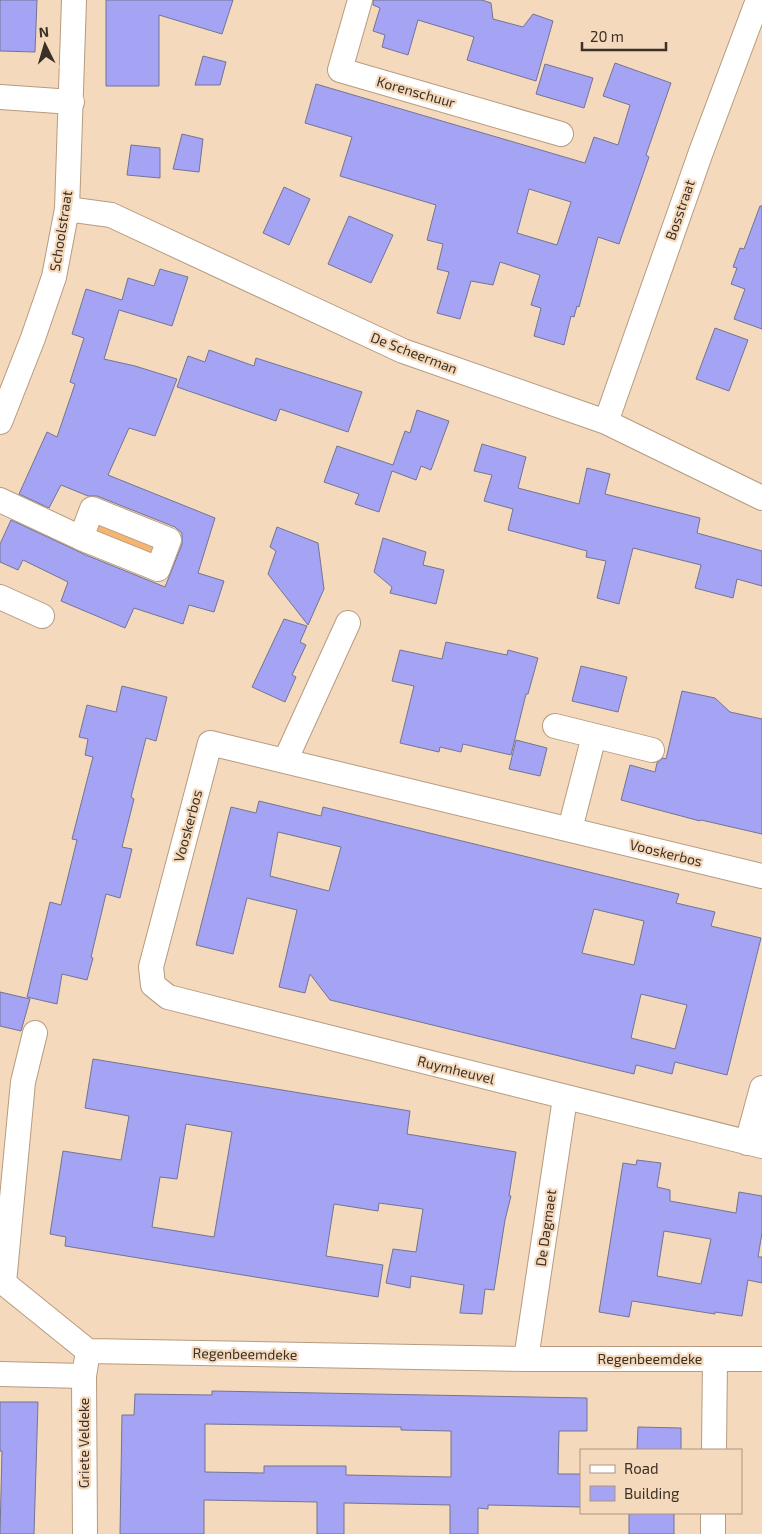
<svg xmlns="http://www.w3.org/2000/svg" width="762" height="1534" font-family="'Exo 2',sans-serif">
	<style>
		.green { fill: #f5b570 }
		.building { fill: #a4a3f4; stroke: #737494; fill-rule: evenodd }
		.lines { fill: none; stroke-linecap: round; stroke-linejoin: round }
		.street-casing { stroke: #b69b80; stroke-width: 26 }
		.street { stroke: #fff; stroke-width: 24 }
		.labels { text-anchor: middle; stroke-width: 4.5; stroke-linejoin: round; paint-order: stroke }
		.street-label { font-size: 14px; fill: #3b3025; stroke: #f5d9bc }
	</style>
	<rect width="100%" height="100%" fill="#f5d9bc"/>
	<path class="green" d="M 98,519 L 156,540 L 152,555 L 94,534 Z"/>
	<path class="building" d="M 0,0 L 37,0 L 35,52 L 0,51 Z
		M 106,0 L 233,0 L 222,34 L 159,15 L 159,86 L 106,86 Z
		M 373,0 L 482,0 L 491,3 L 493,19 L 523,27 L 533,14 L 553,21 L 536,81 L 467,60 L 474,37 L 418,20 L 408,55 L 382,47 L 385,35 L 373,31 L 380,8 L 373,5 Z
		M 203,56 L 226,62 L 220,85 L 195,85 Z
		M 615,63 L 671,83 L 646,155 L 649,157 L 619,244 L 598,237 L 579,307 L 577,306 L 574,317 L 571,316 L 564,345 L 534,336 L 541,308 L 531,305 L 540,275 L 500,262 L 493,285 L 471,281 L 460,319 L 437,313 L 449,272 L 437,269 L 443,244 L 427,240 L 436,205 L 340,176 L 352,137 L 305,123 L 316,84 L 585,163 L 594,137 L 618,145 L 630,105 L 603,96 ZM 529,189 L 571,202 L 557,245 L 517,233 Z
		M 545,64 L 593,78 L 584,108 L 536,94 Z
		M 182,134 L 203,139 L 199,172 L 173,169 Z
		M 131,145 L 160,148 L 160,178 L 127,175 Z
		M 284,187 L 310,199 L 289,245 L 263,233 Z
		M 760,206 L 762,206 L 762,329 L 734,319 L 745,289 L 731,284 L 737,268 L 733,267 L 740,248 L 744,249 Z
		M 349,216 L 393,235 L 371,283 L 328,264 Z
		M 160,269 L 188,277 L 172,326 L 119,310 L 104,359 L 135,366 L 177,379 L 155,436 L 129,428 L 108,475 L 215,518 L 198,573 L 224,581 L 214,612 L 189,605 L 183,624 L 134,608 L 125,628 L 61,601 L 68,582 L 23,560 L 18,570 L 0,562 L 0,544 L 11,520 L 86,555 L 165,587 L 182,544 L 182,533 L 175,527 L 97,496 L 88,496 L 61,485 L 49,508 L 19,494 L 47,432 L 57,437 L 75,384 L 70,382 L 84,338 L 72,334 L 86,289 L 122,300 L 128,278 L 154,286 Z
		M 715,328 L 748,340 L 729,391 L 696,379 Z
		M 209,350 L 254,366 L 256,358 L 362,392 L 348,432 L 280,409 L 276,421 L 177,387 L 188,356 L 205,362 Z
		M 417,410 L 449,421 L 431,470 L 421,466 L 416,480 L 392,471 L 379,512 L 355,504 L 359,494 L 324,482 L 337,446 L 393,465 L 405,431 L 410,433 Z
		M 482,444 L 526,457 L 518,488 L 579,504 L 587,468 L 610,474 L 605,494 L 700,518 L 697,533 L 762,551 L 762,586 L 737,579 L 733,598 L 695,588 L 701,565 L 633,548 L 619,604 L 597,598 L 606,561 L 586,557 L 587,551 L 508,530 L 513,509 L 484,501 L 492,475 L 474,471 Z
		M 277,527 L 318,543 L 324,589 L 308,625 L 268,574 L 276,551 L 270,547 Z
		M 383,538 L 426,552 L 423,565 L 444,570 L 436,604 L 390,593 L 392,587 L 374,572 Z
		M 284,619 L 307,626 L 300,642 L 306,645 L 292,675 L 296,677 L 285,702 L 252,687 Z
		M 446,642 L 507,655 L 508,650 L 538,658 L 528,694 L 526,694 L 511,755 L 463,744 L 461,752 L 440,747 L 439,752 L 400,743 L 414,686 L 392,681 L 400,650 L 442,659 Z
		M 581,666 L 627,677 L 618,712 L 572,701 Z
		M 122,686 L 167,697 L 156,741 L 146,738 L 131,797 L 134,799 L 122,847 L 132,849 L 120,898 L 106,894 L 91,957 L 93,958 L 87,980 L 62,974 L 57,1004 L 27,997 L 50,902 L 61,905 L 77,840 L 72,839 L 93,757 L 85,755 L 88,739 L 79,737 L 87,705 L 116,712 Z
		M 682,691 L 715,698 L 730,712 L 762,719 L 762,834 L 701,820 L 700,821 L 621,800 L 630,765 L 655,772 L 657,763 L 663,758 L 666,759 Z
		M 516,740 L 547,748 L 540,776 L 509,769 Z
		M 259,801 L 321,816 L 323,807 L 679,894 L 676,903 L 715,912 L 711,926 L 761,938 L 727,1075 L 675,1062 L 672,1074 L 636,1065 L 634,1074 L 588,1063 L 330,1000 L 310,974 L 305,993 L 279,987 L 297,910 L 247,898 L 233,954 L 196,945 L 231,807 L 256,813 ZM 278,832 L 341,847 L 329,891 L 270,876 ZM 594,909 L 644,921 L 634,965 L 582,953 ZM 641,994 L 687,1005 L 675,1049 L 631,1038 Z
		M 0,992 L 30,999 L 21,1031 L 0,1026 Z
		M 93,1059 L 410,1111 L 407,1134 L 516,1152 L 509,1196 L 511,1196 L 505,1220 L 494,1290 L 485,1289 L 482,1314 L 460,1313 L 464,1285 L 411,1276 L 410,1288 L 386,1283 L 393,1249 L 416,1252 L 423,1209 L 379,1203 L 378,1211 L 334,1204 L 326,1256 L 383,1265 L 378,1297 L 65,1246 L 66,1237 L 50,1234 L 63,1151 L 121,1160 L 129,1116 L 85,1108 ZM 186,1124 L 232,1132 L 214,1237 L 152,1227 L 160,1177 L 177,1179 Z
		M 637,1160 L 661,1163 L 657,1187 L 670,1190 L 670,1201 L 736,1213 L 739,1192 L 762,1196 L 762,1233 L 758,1257 L 762,1257 L 762,1283 L 748,1280 L 742,1316 L 715,1312 L 715,1314 L 632,1301 L 629,1317 L 599,1312 L 623,1163 L 636,1165 ZM 664,1231 L 711,1239 L 701,1284 L 657,1276 Z
		M 212,1391 L 587,1398 L 587,1431 L 559,1431 L 558,1474 L 581,1474 L 581,1507 L 488,1505 L 488,1509 L 478,1508 L 478,1534 L 450,1534 L 450,1505 L 344,1503 L 344,1534 L 317,1534 L 317,1502 L 204,1500 L 204,1534 L 120,1534 L 122,1415 L 134,1415 L 135,1394 L 212,1395 ZM 205,1424 L 401,1427 L 401,1430 L 451,1431 L 451,1477 L 346,1475 L 346,1466 L 264,1466 L 264,1473 L 205,1472 Z
		M 0,1402 L 38,1402 L 34,1534 L 0,1534 L 2,1451 L 0,1451 Z
		M 638,1427 L 681,1428 L 681,1450 L 637,1450 Z
		M 629,1513 L 674,1513 L 674,1534 L 629,1534 Z"/>
	<g class="lines">
		<g class="street-casing">
			<path id="street" d="M 360,0 L 340,70 L 561,134
				M 0,97 L 72,102
				M 67,209 L 111,215 L 403,351 L 606,422 L 762,498
				M 0,422 L 33,338 L 54,277 L 67,209 L 74,0
				M 606,422 L 701,152 L 758,0
				M 0,500 L 81,538 L 158,569 L 169,540 L 92,509 L 81,538
				M 0,597 L 42,616
				M 555,726 L 652,750
				M 285,761 L 348,623
				M 570,829 L 594,736
				M 762,876 L 210,743 L 151,967 L 153,985 L 168,997 L 762,1146
				M 35,1033 L 23,1082 L 4,1283 L 88,1351 L 526,1359 L 762,1359
				M 747,1143 L 762,1088
				M 526,1359 L 565,1098
				M 0,1374 L 84,1376
				M 714,1450 L 715,1359
				M 85,1534 L 84,1376 L 88,1351
				M 713,1534 L 713,1513"/>
		</g>
		<use href="#street" class="street"/>
	</g>
	<g class="labels">
		<g class="street-label">
			<text transform="translate(416 92) rotate(16)" y="5">Korenschuur</text>
			<text transform="translate(680 210) rotate(-71)" y="5">Bosstraat</text>
			<text transform="translate(61 231) rotate(-81)" y="5">Schoolstraat</text>
			<text transform="translate(414 353) rotate(21)" y="5">De Scheerman</text>
			<text transform="translate(188 826) rotate(-75)" y="5">Vooskerbos</text>
			<text transform="translate(666 853) rotate(14)" y="5">Vooskerbos</text>
			<text transform="translate(456 1070) rotate(14)" y="5">Ruymheuvel</text>
			<text transform="translate(546 1228) rotate(-82)" y="5">De Dagmaet</text>
			<text transform="translate(245 1354) rotate(1)" y="5">Regenbeemdeke</text>
			<text x="650" y="1364">Regenbeemdeke</text>
			<text transform="translate(84 1443) rotate(-90)" y="5">Griete Veldeke</text>
		</g>
	</g>
	<rect x="580" y="1449" width="162" height="65" fill="#f5d9bc" stroke="#ab9580"/>
	<rect x="590" y="1465" width="25" height="8" fill="#ffffff" stroke="#ab9580"/>
	<text x="624" y="1474" font-size="15" fill="#3b3025">Road</text>
	<rect x="590" y="1486" width="25" height="15" fill="#a4a3f4" stroke="#ab9580"/>
	<text x="624" y="1499" font-size="15" fill="#3b3025">Building</text>
	<g transform="translate(45 45) rotate(355)" stroke="#f5d9bc" stroke-width="4" paint-order="stroke">
	<path d="M0-4L9 19L0 12L-9 19Z" fill="#3b3025"/>
	<text y="-8" font-size="14" font-weight="bold" text-anchor="middle" fill="#3b3025">N</text>
	</g>
	<path d="M582 42v8h84v-8" fill="none" stroke="#3b3025" stroke-width="2.5"/>
	<text x="590" y="42" font-size="15" fill="#3b3025" stroke="#f5d9bc" stroke-width="4" paint-order="stroke">20 m</text>
</svg>
